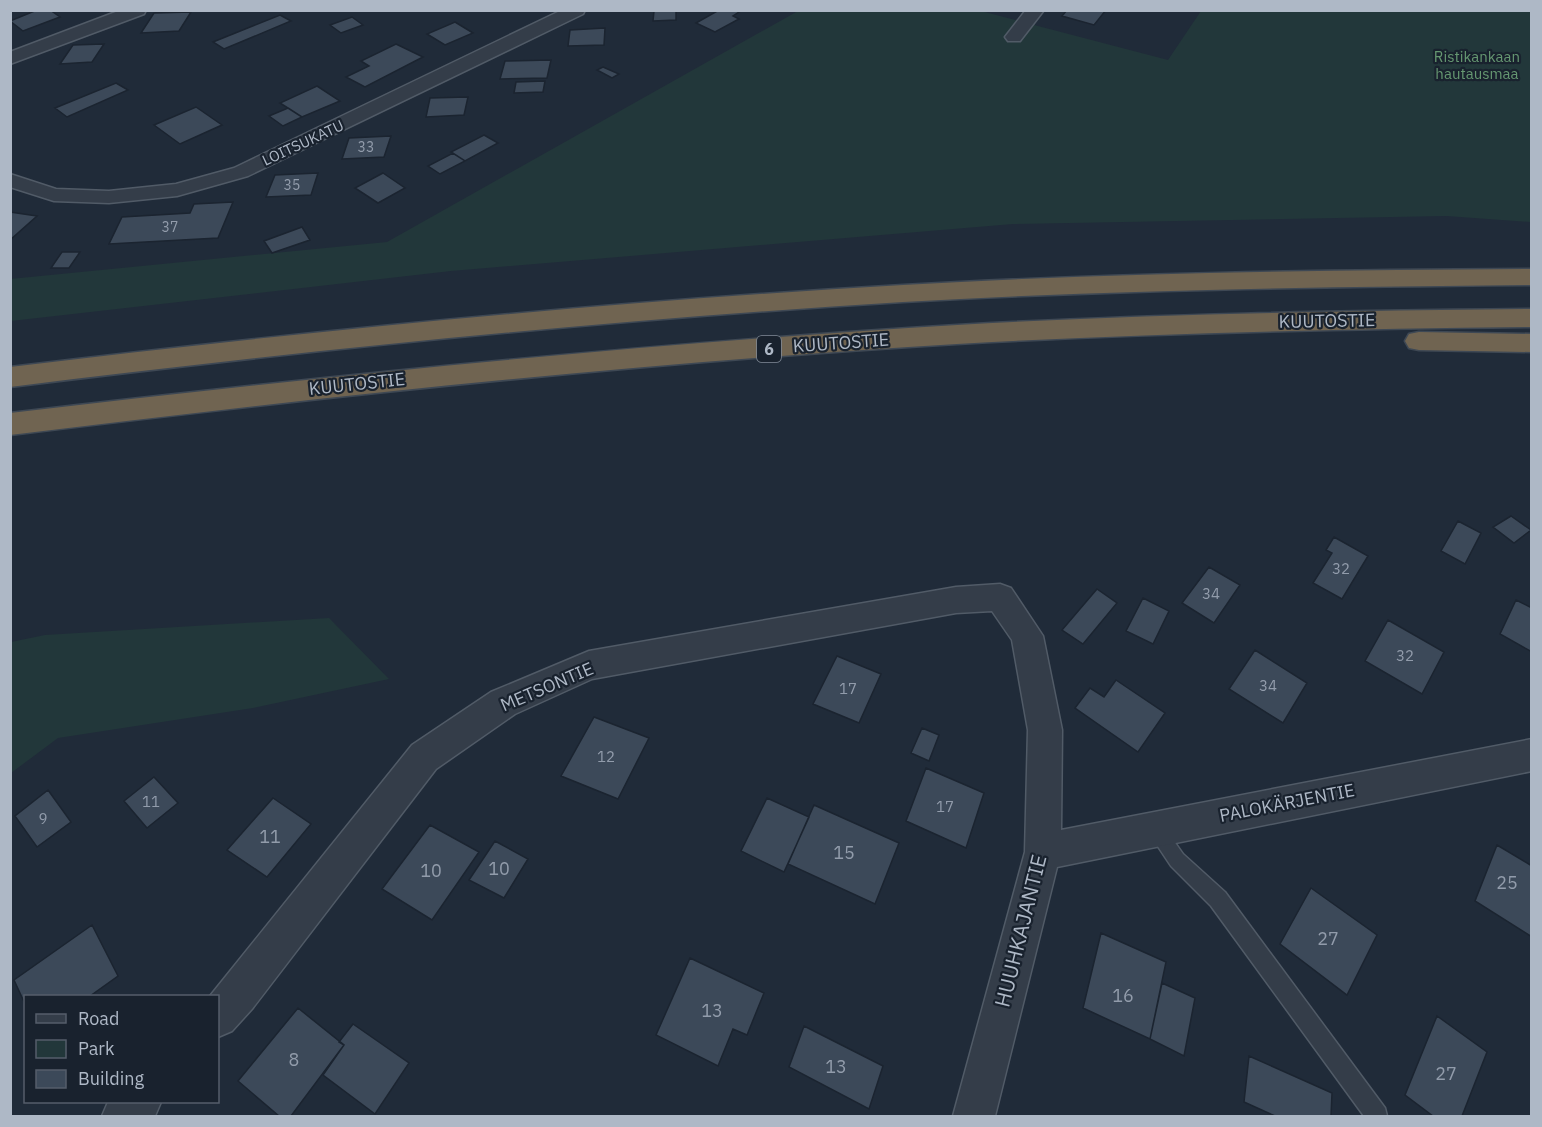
<svg xmlns="http://www.w3.org/2000/svg" width="1542" height="1127" font-family="'IBM Plex Sans',sans-serif">
	<style>
		.green { fill: #22373a }
		.building { fill: #3c4959; stroke: #1b2430; stroke-width: 1.5 }
		.lines { fill: none; stroke-linecap: round; stroke-linejoin: round }
		.lane-casing { stroke: #515b67; stroke-width: 3 }
		.street-casing { stroke: #515b67; stroke-width: 3 }
		.highway-casing { stroke: #3e4854; stroke-width: 3 }
		.lane { fill: #343d49; fill-rule: evenodd }
		.street { fill: #343d49; fill-rule: evenodd }
		.highway { fill: #706451; fill-rule: evenodd }
		.labels { text-anchor: middle; stroke-width: 4.5; stroke-linejoin: round; paint-order: stroke }
		.far-number-label { font-size: 14px; fill: #929cab }
		.far-park-label { font-size: 15px; fill: #659771; stroke: #19222e }
		.far-street-label { font-size: 15px; fill: #aeb8c6; stroke: #19222e }
		.number-label { font-size: 15px; fill: #929cab }
		.shield { fill: #19222e; stroke: #818b98; stroke-width: 1.5 }
		.shield-label { font-size: 16px; font-weight: bold; fill: #aeb8c6 }
		.street-label { font-size: 18px; fill: #aeb8c6; stroke: #19222e }
		.near-number-label { font-size: 18px; fill: #929cab }
		.near-street-label { font-size: 21px; fill: #aeb8c6; stroke: #19222e }
	</style>
	<rect width="100%" height="100%" fill="#202b39"/>
	<path class="green" d="M 798,11 L 981,11 L 1168,60 L 1201,11 L 1531,11 L 1531,222 L 1447,216 L 1013,224 L 451,271 L 11,321 L 10,279 L 387,242 Z
		M 329,618 L 389,679 L 253,708 L 58,738 L 11,773 L 11,642 L 45,635 Z"/>
	<path class="building" d="M 37,10 L 50,10 L 60,17 L 23,31 L 10,21 Z
		M 636,10 L 676,10 L 676,20 L 653,21 L 654,11 Z
		M 719,10 L 742,10 L 733,16 L 739,19 L 715,32 L 696,23 Z
		M 1067,10 L 1106,10 L 1094,25 L 1062,16 Z
		M 191,12 L 179,31 L 141,33 L 154,13 Z
		M 280,15 L 291,21 L 224,49 L 213,42 Z
		M 352,17 L 363,25 L 341,33 L 330,25 Z
		M 455,22 L 473,33 L 445,45 L 427,34 Z
		M 605,28 L 604,45 L 568,46 L 570,30 Z
		M 104,44 L 92,62 L 60,64 L 73,45 Z
		M 396,44 L 423,57 L 365,87 L 346,77 L 369,66 L 361,61 Z
		M 551,60 L 547,78 L 500,79 L 505,61 Z
		M 603,67 L 619,74 L 612,78 L 597,70 Z
		M 545,81 L 543,92 L 514,93 L 516,82 Z
		M 116,83 L 128,90 L 67,117 L 55,108 Z
		M 317,86 L 340,101 L 302,117 L 280,103 Z
		M 468,97 L 464,115 L 426,117 L 430,98 Z
		M 196,107 L 222,125 L 180,144 L 154,125 Z
		M 288,108 L 302,117 L 283,126 L 269,116 Z
		M 484,135 L 498,143 L 465,161 L 451,152 Z
		M 391,136 L 384,157 L 342,159 L 349,138 Z
		M 453,153 L 465,161 L 440,174 L 428,166 Z
		M 318,173 L 311,195 L 266,197 L 275,175 Z
		M 383,173 L 405,188 L 378,203 L 355,188 Z
		M 233,202 L 218,238 L 109,244 L 122,217 L 190,213 L 194,204 Z
		M 10,212 L 37,216 L 10,240 Z
		M 302,227 L 310,240 L 272,253 L 264,241 Z
		M 62,252 L 80,252 L 69,268 L 51,268 Z
		M 1511,516 L 1531,530 L 1514,543 L 1493,527 Z
		M 1458,521 L 1481,533 L 1465,564 L 1441,551 Z
		M 1334,537 L 1368,556 L 1342,599 L 1313,583 L 1332,553 L 1326,550 Z
		M 1209,567 L 1240,585 L 1214,623 L 1182,603 Z
		M 1097,589 L 1117,603 L 1083,644 L 1062,630 Z
		M 1143,598 L 1169,611 L 1153,644 L 1126,631 Z
		M 1516,600 L 1532,608 L 1532,652 L 1500,634 Z
		M 1388,620 L 1444,652 L 1422,694 L 1365,661 Z
		M 1255,650 L 1307,683 L 1283,723 L 1229,689 Z
		M 837,656 L 881,674 L 859,723 L 813,704 Z
		M 1116,680 L 1165,713 L 1138,752 L 1075,708 L 1090,688 L 1104,697 Z
		M 594,717 L 649,738 L 618,799 L 561,776 Z
		M 922,728 L 939,735 L 929,761 L 911,753 Z
		M 926,768 L 984,793 L 966,848 L 906,821 Z
		M 154,777 L 178,803 L 147,828 L 124,801 Z
		M 48,790 L 71,822 L 37,847 L 15,816 Z
		M 273,798 L 311,824 L 267,877 L 227,850 Z
		M 767,798 L 809,817 L 784,872 L 741,851 Z
		M 814,805 L 899,843 L 875,904 L 788,864 Z
		M 430,825 L 479,852 L 432,920 L 382,889 Z
		M 495,841 L 528,859 L 504,898 L 469,880 Z
		M 1497,845 L 1532,866 L 1532,937 L 1475,901 Z
		M 1311,888 L 1377,935 L 1347,995 L 1280,944 Z
		M 92,925 L 118,976 L 90,996 L 26,996 L 26,1006 L 14,980 Z
		M 1101,933 L 1166,962 L 1150,1039 L 1083,1008 Z
		M 690,958 L 764,993 L 747,1035 L 733,1029 L 718,1066 L 656,1035 Z
		M 1162,983 L 1195,998 L 1184,1056 L 1150,1039 Z
		M 298,1008 L 344,1045 L 291,1116 L 279,1116 L 238,1081 Z
		M 1437,1016 L 1487,1052 L 1462,1116 L 1433,1116 L 1405,1095 Z
		M 353,1024 L 409,1063 L 375,1114 L 323,1075 L 344,1045 L 339,1042 Z
		M 804,1026 L 883,1066 L 869,1109 L 789,1067 Z
		M 1249,1056 L 1332,1093 L 1331,1116 L 1275,1116 L 1244,1102 Z"/>
	<g class="lines">
		<g class="lane-casing">
			<path id="lane" d="M 1156,821 L 1162,824 L 1183,854 L 1225,892 L 1385,1108 L 1387,1116 L 1364,1116 L 1211,906 L 1171,866 L 1147,830 L 1150,824 Z"/>
		</g>
		<g class="street-casing">
			<path id="street" d="M 121,10 L 146,10 L 144,14 L 10,64 L 10,52 Z
				M 562,10 L 585,10 L 583,14 L 248,176 L 177,196 L 109,203 L 54,201 L 10,187 L 10,174 L 56,189 L 109,191 L 176,184 L 234,168 Z
				M 1026,10 L 1044,10 L 1020,41 L 1008,41 L 1005,37 Z
				M 1000,584 L 1011,588 L 1043,636 L 1062,730 L 1061,830 L 1532,739 L 1532,771 L 1057,867 L 995,1116 L 953,1116 L 1025,852 L 1028,730 L 1012,640 L 992,611 L 956,613 L 592,679 L 515,714 L 436,769 L 252,1009 L 232,1031 L 218,1037 L 218,996 L 210,996 L 412,745 L 491,692 L 589,651 L 956,587 Z
				M 108,1102 L 161,1102 L 155,1116 L 102,1116 Z"/>
		</g>
		<g class="highway-casing">
			<path id="highway" d="M 1532,269 L 1532,285 C 1322,287 1112,290 903,302 C 605,320 307,350 10,387 L 10,367 C 307,331 605,302 903,285 C 1113,273 1322,270 1532,269 Z
				M 1532,309 L 1532,327 C 1340,329 1148,333 957,344 C 640,363 325,396 10,435 L 10,413 C 325,376 640,344 957,325 C 1148,314 1340,311 1532,309 Z
				M 1419,332 L 1532,334 L 1532,352 L 1419,350 L 1409,348 L 1405,341 L 1409,334 Z"/>
		</g>
		<use href="#lane" class="lane"/>
		<use href="#street" class="street"/>
		<use href="#highway" class="highway"/>
	</g>
	<g class="labels">
		<g class="far-number-label">
			<text x="366" y="152">33</text>
			<text x="292" y="190">35</text>
			<text x="170" y="232">37</text>
		</g>
		<g class="far-park-label">
			<text x="1477" y="62">Ristikankaan<tspan x="1477" dy="17">hautausmaa</tspan></text>
		</g>
		<g class="far-street-label">
			<text transform="translate(303 143) rotate(-25)" y="5">LOITSUKATU</text>
		</g>
		<g class="number-label">
			<text x="1341" y="574">32</text>
			<text x="1211" y="599">34</text>
			<text x="1405" y="661">32</text>
			<text x="1268" y="691">34</text>
			<text x="848" y="694">17</text>
			<text x="606" y="762">12</text>
			<text x="151" y="807">11</text>
			<text x="945" y="812">17</text>
			<text x="43" y="824">9</text>
		</g>
		<rect class="shield" x="757" y="336" width="24" height="26" rx="4.5"/>
		<g class="shield-label">
			<text x="769" y="355">6</text>
		</g>
		<g class="street-label">
			<text transform="translate(1327 321) rotate(-1)" y="6">KUUTOSTIE</text>
			<text transform="translate(841 343) rotate(-4)" y="6">KUUTOSTIE</text>
			<text transform="translate(357 384) rotate(-6)" y="6">KUUTOSTIE</text>
			<text transform="translate(547 687) rotate(-23)" y="6">METSONTIE</text>
			<text transform="translate(1287 803) rotate(-11)" y="6">PALOKÄRJENTIE</text>
		</g>
		<g class="near-number-label">
			<text x="270" y="843">11</text>
			<text x="844" y="859">15</text>
			<text x="499" y="875">10</text>
			<text x="431" y="877">10</text>
			<text x="1507" y="889">25</text>
			<text x="1328" y="945">27</text>
			<text x="1123" y="1002">16</text>
			<text x="712" y="1017">13</text>
			<text x="294" y="1066">8</text>
			<text x="836" y="1073">13</text>
			<text x="1446" y="1080">27</text>
		</g>
		<g class="near-street-label">
			<text transform="translate(1021 931) rotate(-76)" y="7">HUUHKAJANTIE</text>
		</g>
	</g>
	<rect width="1542" height="1127" fill="none" stroke="#aeb8c6" stroke-width="24"/>
	<rect x="24" y="995" width="195" height="108" fill="#19222e" stroke="#555e6b" stroke-width="1.5"/>
	<rect x="36" y="1014" width="30" height="9" fill="#343d49" stroke="#555e6b" stroke-width="1.5"/>
	<text x="78" y="1025" font-size="18" fill="#aeb8c6">Road</text>
	<rect x="36" y="1040" width="30" height="18" fill="#22373a" stroke="#555e6b" stroke-width="1.5"/>
	<text x="78" y="1055" font-size="18" fill="#aeb8c6">Park</text>
	<rect x="36" y="1070" width="30" height="18" fill="#3c4959" stroke="#555e6b" stroke-width="1.5"/>
	<text x="78" y="1085" font-size="18" fill="#aeb8c6">Building</text>
</svg>
